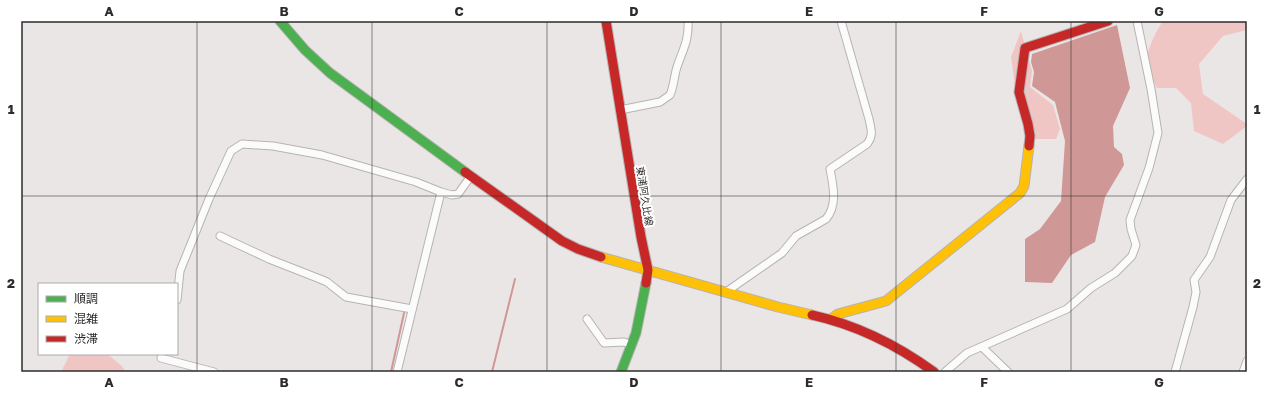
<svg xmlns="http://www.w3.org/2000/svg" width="1268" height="393" font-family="'Golos Text','Noto Sans JP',sans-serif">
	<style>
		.green { fill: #f0c6c4 }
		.water { fill: #cf9896 }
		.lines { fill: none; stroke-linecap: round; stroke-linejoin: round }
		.stream { stroke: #cf9896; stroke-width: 2 }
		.street-casing { stroke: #b7b3b3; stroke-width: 9 }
		.fast-casing { stroke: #b7b3b3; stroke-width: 11 }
		.slow-casing { stroke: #b7b3b3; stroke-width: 11 }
		.jam-casing { stroke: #b7b3b3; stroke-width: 11 }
		.street { stroke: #fcfbfb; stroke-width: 7 }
		.fast { stroke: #4caf50; stroke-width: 9 }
		.slow { stroke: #ffc107; stroke-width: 9 }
		.jam { stroke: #c62828; stroke-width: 9 }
		.grid { fill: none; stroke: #2e2c2b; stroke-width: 1; stroke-opacity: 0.55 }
		.labels { text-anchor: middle; stroke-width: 4; stroke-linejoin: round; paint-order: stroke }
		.street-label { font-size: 10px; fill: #2e2c2b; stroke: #fff }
		.neatline { fill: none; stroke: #2e2c2b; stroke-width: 1.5 }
		.grid-label { font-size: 13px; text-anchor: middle; font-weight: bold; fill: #2e2c2b }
	</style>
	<rect width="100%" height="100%" fill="#ebe6e6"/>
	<path class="green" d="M 1164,21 L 1246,21 L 1247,30 L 1223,36 L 1199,64 L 1203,94 L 1247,124 L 1247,126 L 1223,144 L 1194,131 L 1191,103 L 1176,88 L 1157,88 C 1154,82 1147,64 1147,58 C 1147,51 1158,25 1164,21 Z
		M 1021,31 L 1032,71 L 1030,87 L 1053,105 L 1060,129 L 1056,139 L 1033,139 L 1015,86 L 1011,57 Z
		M 70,354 L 107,354 L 121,365 L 126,372 L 61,372 Z"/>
	<path class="water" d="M 1117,25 L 1130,88 L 1113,126 L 1114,147 L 1122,154 L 1124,165 L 1105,197 L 1095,242 L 1071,255 L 1052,283 L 1025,282 L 1025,239 L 1040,229 L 1061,201 L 1065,141 L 1055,102 L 1032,86 L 1034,72 L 1031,62 L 1032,54 Z"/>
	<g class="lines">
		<path class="stream" d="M 391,372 L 404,313
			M 492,372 L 515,279"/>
		<g class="street-casing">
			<path id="street" d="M 620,110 L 660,102 L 670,95 C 674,86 674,76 677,67 C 683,49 689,41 688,21
				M 220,236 L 269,259 L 320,279 L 327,282 L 346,297 L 412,309
				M 726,292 L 782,253 L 796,236 L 826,219 C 838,205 833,185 830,169 L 867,144 C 874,135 871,129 869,119 L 841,21
				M 177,300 L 180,271 L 209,199 L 231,151 L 242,144 L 273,146 L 322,155 L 416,182 L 441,192 L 452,195 L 458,194 L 471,176
				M 587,319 L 604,343 L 624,342 L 632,345
				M 982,347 L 1008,372
				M 162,354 L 161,358 L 214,372
				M 397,372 L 441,192
				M 945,372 L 967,353 L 1067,309 L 1091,288 L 1115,273 L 1132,256 L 1136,245 L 1131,229 L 1130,220 L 1149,168 L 1158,133 L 1151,89 L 1137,21
				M 1175,372 L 1193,307 L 1196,292 L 1194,280 L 1210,257 L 1231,200 L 1247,179
				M 1243,372 L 1247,361"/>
		</g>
		<g class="fast-casing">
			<path id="fast" d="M 280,21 L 305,50 L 330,73 L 465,172
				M 621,372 L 636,333 L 646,283"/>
		</g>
		<g class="slow-casing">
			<path id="slow" d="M 601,257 L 778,307 L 812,315
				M 831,319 L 838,314 L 886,301 L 1020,193 L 1024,186 L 1029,146"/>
		</g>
		<g class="jam-casing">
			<path id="jam" d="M 606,21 L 641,237 L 648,270 L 646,283
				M 1029,146 L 1030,136 L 1028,124 L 1019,92 L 1025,48 L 1108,21
				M 465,172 L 562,241 L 578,249 L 601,257
				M 812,315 C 857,325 897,345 934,372"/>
		</g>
		<use href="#street" class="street"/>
		<use href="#fast" class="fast"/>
		<use href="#slow" class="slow"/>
		<use href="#jam" class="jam"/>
	</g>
	<path class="grid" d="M 197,21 L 197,372M 372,21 L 372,372M 547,21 L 547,372M 721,21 L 721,372M 896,21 L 896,372M 1071,21 L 1071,372M 21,196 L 1247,196"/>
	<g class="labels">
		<g class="street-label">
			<text transform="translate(645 196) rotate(81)" y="4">東浦阿久比線</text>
		</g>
	</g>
	<rect width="1268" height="393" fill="none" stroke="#ffffff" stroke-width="44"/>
	<rect x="38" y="283" width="140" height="72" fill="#ffffff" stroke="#ababaa"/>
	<rect x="46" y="296" width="20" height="6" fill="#4caf50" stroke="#ababaa"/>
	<text x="74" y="303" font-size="12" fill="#2e2c2b">順調</text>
	<rect x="46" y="316" width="20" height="6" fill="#ffc107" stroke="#ababaa"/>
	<text x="74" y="323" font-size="12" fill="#2e2c2b">混雑</text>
	<rect x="46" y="336" width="20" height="6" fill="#c62828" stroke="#ababaa"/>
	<text x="74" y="343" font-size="12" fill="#2e2c2b">渋滞</text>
	<rect x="22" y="22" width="1224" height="349" class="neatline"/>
	<g class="grid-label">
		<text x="109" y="16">A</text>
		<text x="284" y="16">B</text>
		<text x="459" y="16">C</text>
		<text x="634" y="16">D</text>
		<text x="809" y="16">E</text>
		<text x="984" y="16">F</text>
		<text x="1159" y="16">G</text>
		<text x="11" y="114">1</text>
		<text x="1257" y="114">1</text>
		<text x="11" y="288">2</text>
		<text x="1257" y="288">2</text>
		<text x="109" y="387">A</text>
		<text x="284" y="387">B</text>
		<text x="459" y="387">C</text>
		<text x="634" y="387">D</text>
		<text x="809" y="387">E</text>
		<text x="984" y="387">F</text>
		<text x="1159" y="387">G</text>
	</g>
</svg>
